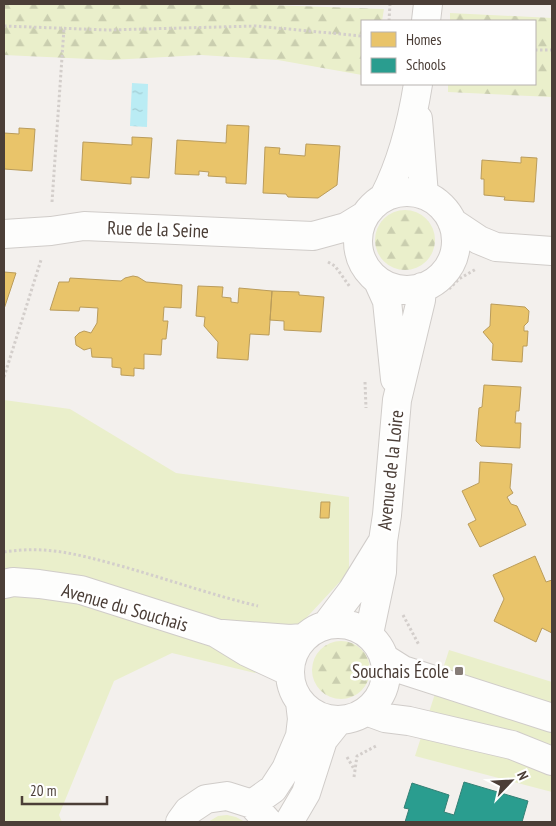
<svg xmlns="http://www.w3.org/2000/svg" width="556" height="826" font-family="'PT Sans Narrow',sans-serif">
	<style>
		.grass { fill: #eaefcb }
		.forest { fill: url(#forest-firs) }
		.water { fill: url(#water-ripples) }
		.homes { fill: #e9c46a; stroke: #ba9c5b }
		.schools { fill: #2a9d8f; stroke: #348075 }
		.lines { fill: none; stroke-linecap: round; stroke-linejoin: round }
		.minor-casing { stroke: #d0ccc9; stroke-width: 30 }
		.path { stroke: #d3cecb; stroke-width: 3; stroke-dasharray: 2.5 2.5; stroke-linecap: butt }
		.minor { stroke: #fdfdfc; stroke-width: 28 }
		.poi-dot { fill: #867c77; stroke: #fff; stroke-width: 2 }
		.labels { text-anchor: middle; stroke-width: 5; stroke-linejoin: round; paint-order: stroke }
		.street-label { font-size: 19px; fill: #4b3e37; stroke: #fff }
		.poi-label { font-size: 19px; fill: #4b3e37; stroke: #fff; text-anchor: end }
	</style>
	<defs>
		<pattern id="forest-firs" width="22" height="20" patternUnits="userSpaceOnUse" patternTransform="scale(1.25)"><rect width="22" height="20" fill="#eaefcb"/><path d="M5 1l3.5 6h-7zM16 11l3.5 6h-7z" fill="#caceaf"/></pattern>
		<pattern id="water-ripples" width="26" height="14" patternUnits="userSpaceOnUse" patternTransform="scale(1.25)"><rect width="26" height="14" fill="#baecf4"/><path d="M2 4q2-2 4 0t4 0M15 11q2-2 4 0t4 0" fill="none" stroke="#a1cbd2"/></pattern>
	</defs>
	<rect width="100%" height="100%" fill="#f3f0ed"/>
	<path class="grass" d="M 4,400 L 70,409 L 176,473 L 349,497 L 349,572 L 255,673 L 172,653 L 114,681 L 59,815 L 62,822 L 4,822 Z
		M 449,650 L 552,682 L 552,792 L 415,756 Z
		M 227,815 L 236,817 L 245,822 L 208,822 L 218,816 Z"/>
	<path class="forest" d="M 4,4 L 239,4 L 384,9 L 382,21 L 362,21 L 362,75 L 278,60 L 201,55 L 111,60 L 4,55 Z
		M 450,13 L 552,18 L 552,97 L 448,92 L 448,84 L 535,84 L 535,21 L 450,21 Z
		M375 240a30 30 0 1 1 60 0a30 30 0 1 1-60 0Z
		M312 670a29 29 0 1 1 58 0a29 29 0 1 1-58 0Z"/>
	<path class="water" d="M 132,83 L 148,84 L 147,127 L 130,126 Z"/>
	<path class="homes" d="M 227,125 L 249,126 L 246,184 L 226,183 L 226,177 L 208,176 L 209,172 L 199,171 L 199,175 L 175,174 L 177,140 L 226,143 Z
		M 19,128 L 35,129 L 32,171 L 4,169 L 4,133 L 19,134 Z
		M 132,137 L 152,138 L 149,178 L 131,177 L 131,184 L 81,180 L 83,142 L 132,145 Z
		M 306,144 L 340,146 L 337,185 L 318,198 L 288,197 L 286,194 L 263,193 L 265,147 L 280,148 L 279,154 L 305,156 Z
		M 521,157 L 537,158 L 534,202 L 504,200 L 505,197 L 484,195 L 484,179 L 481,179 L 482,160 L 521,163 Z
		M 4,272 L 16,273 L 4,309 Z
		M 133,276 L 138,277 L 146,282 L 182,285 L 181,308 L 164,307 L 163,321 L 168,321 L 166,339 L 162,339 L 161,355 L 144,354 L 144,369 L 134,368 L 134,376 L 121,375 L 121,368 L 112,367 L 112,358 L 92,357 L 91,348 L 84,350 L 76,345 L 75,337 L 79,333 L 84,331 L 91,333 L 97,323 L 98,308 L 80,307 L 79,311 L 50,310 L 59,282 L 69,282 L 70,278 L 121,281 L 125,278 Z
		M 198,286 L 223,287 L 222,297 L 231,298 L 231,302 L 238,303 L 239,288 L 272,291 L 269,335 L 250,334 L 248,360 L 217,358 L 218,342 L 204,326 L 205,317 L 196,316 Z
		M 272,291 L 299,292 L 299,295 L 324,297 L 321,332 L 284,330 L 284,321 L 270,320 Z
		M 491,304 L 525,307 L 529,311 L 528,322 L 524,326 L 524,331 L 528,331 L 527,346 L 523,346 L 522,362 L 492,360 L 493,344 L 483,332 L 490,326 Z
		M 484,385 L 521,387 L 519,411 L 516,411 L 515,423 L 521,423 L 520,448 L 481,446 L 476,441 L 479,408 L 482,407 Z
		M 480,462 L 512,464 L 510,488 L 513,493 L 507,497 L 511,504 L 517,506 L 526,525 L 480,547 L 468,524 L 476,520 L 462,491 L 479,483 Z
		M 321,502 L 330,502 L 329,518 L 320,518 Z
		M 535,556 L 546,582 L 552,580 L 552,633 L 542,628 L 536,642 L 494,621 L 504,599 L 493,575 Z"/>
	<path class="schools" d="M 464,782 L 528,801 L 522,822 L 405,822 L 409,809 L 404,808 L 412,783 L 449,795 L 444,812 L 454,815 Z"/>
	<g class="lines">
		<g class="minor-casing">
			<path id="minor" d="M 426,21 L 428,4
				M 418,119 L 424,195
				M358 241a49 49 0 1 1 98 0a49 49 0 1 1-98 0Z
				M 384,197 C 402,162 412,122 418,84
				M 452,222 L 479,240 L 496,247 L 552,251
				M 4,234 L 51,231 L 84,226 L 313,236 L 346,227 L 364,216
				M 378,281 L 387,301 L 395,379
				M 4,584 L 13,582 L 39,584 L 81,590 L 216,633 L 247,652 L 290,672
				M 327,624 L 352,591 L 381,544
				M290 672a48 48 0 1 1 96 0a48 48 0 1 1-96 0Z
				M 223,634 L 290,639 L 303,638
				M 369,634 L 382,572 L 383,541 L 387,515 L 397,400 L 421,300 L 422,287
				M 384,658 L 403,670 L 552,718
				M 366,711 L 385,718 L 409,721 L 512,745 L 552,761
				M 252,804 L 273,789 L 286,769 L 300,736 L 302,719 L 300,702
				M 180,822 L 188,811 L 206,799 L 227,796 L 252,804 L 268,822
				M 289,822 L 306,793 L 323,740 L 339,720"/>
		</g>
		<path class="path" d="M 389,21 L 390,4
			M 4,26 L 108,30 L 256,26 L 362,36
			M 535,50 L 552,50
			M 52,202 L 64,28
			M 328,262 L 335,266 L 350,287
			M 449,289 L 459,279 L 476,269
			M 4,377 L 41,260
			M 365,382 L 366,408
			M 4,552 C 47,545 80,555 121,566 C 167,579 212,595 258,606
			M 403,615 L 419,645
			M 347,757 L 354,769
			M 354,777 L 357,756 L 376,746"/>
		<use href="#minor" class="minor"/>
	</g>
	<rect class="poi-dot" x="454" y="666" width="10" height="10" rx="2.5"/>
	<g class="labels">
		<g class="street-label">
			<text transform="translate(158 229) rotate(2)" y="7">Rue de la Seine</text>
			<text transform="translate(390 470) rotate(-84)" y="7">Avenue de la Loire</text>
			<text transform="translate(125 607) rotate(16)" y="7">Avenue du Souchais</text>
		</g>
		<g class="poi-label">
			<text x="449" y="678">Souchais École</text>
		</g>
	</g>
	<rect width="556" height="826" fill="none" stroke="#4b3e37" stroke-width="10"/>
	<rect x="361" y="20" width="175" height="65" fill="#ffffff" stroke="#b7b2af"/>
	<rect x="371" y="32" width="25" height="15" fill="#e9c46a" stroke="#b7b2af"/>
	<text x="406" y="45" font-size="15" fill="#4b3e37">Homes</text>
	<rect x="371" y="58" width="25" height="15" fill="#2a9d8f" stroke="#b7b2af"/>
	<text x="406" y="70" font-size="15" fill="#4b3e37">Schools</text>
	<g transform="translate(511 781) rotate(65)" stroke="#ffffff" stroke-width="4" paint-order="stroke">
	<path d="M0-4L9 19L0 12L-9 19Z" fill="#4b3e37"/>
	<text y="-8" font-size="14" font-weight="bold" text-anchor="middle" fill="#4b3e37">N</text>
	</g>
	<path d="M22 796v8h85v-8" fill="none" stroke="#4b3e37" stroke-width="2.5"/>
	<text x="30" y="796" font-size="15" fill="#4b3e37" stroke="#ffffff" stroke-width="4" paint-order="stroke">20 m</text>
</svg>
